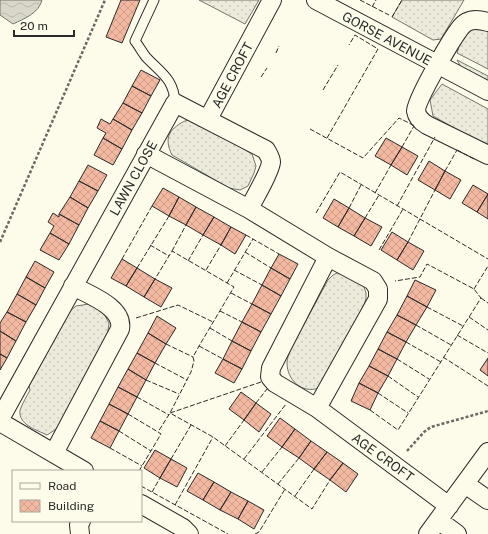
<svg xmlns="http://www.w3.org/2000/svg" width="488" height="534" font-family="'Public Sans',sans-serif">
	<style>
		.grass { fill: url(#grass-dots); stroke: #74746e }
		.water { fill: url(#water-waves); stroke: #74746e }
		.building { fill: url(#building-cross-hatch); stroke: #2b2b2b }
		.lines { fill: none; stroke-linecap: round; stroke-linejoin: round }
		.service-casing { stroke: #2b2b2b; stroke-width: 11 }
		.minor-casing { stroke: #2b2b2b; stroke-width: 20 }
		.path { stroke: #6a6964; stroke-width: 2.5; stroke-dasharray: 3 2; stroke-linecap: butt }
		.service { stroke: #fdfbea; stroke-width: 9 }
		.minor { stroke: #fdfbea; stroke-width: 18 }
		.fence { stroke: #2b2b2b; stroke-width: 1; stroke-dasharray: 5 2; stroke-linecap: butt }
		.labels { text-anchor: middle; stroke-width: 3; stroke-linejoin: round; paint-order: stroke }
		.street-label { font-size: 13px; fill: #2b2b2b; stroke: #fdfbea }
	</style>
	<defs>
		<pattern id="grass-dots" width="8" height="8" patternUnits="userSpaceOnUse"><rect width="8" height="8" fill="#ecebdb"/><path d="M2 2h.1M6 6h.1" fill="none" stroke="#cbcabc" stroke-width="1.8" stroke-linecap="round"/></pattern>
		<pattern id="water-waves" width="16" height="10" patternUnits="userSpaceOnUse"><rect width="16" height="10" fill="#d8d7c9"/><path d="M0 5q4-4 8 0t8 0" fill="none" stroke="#bab9ad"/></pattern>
		<pattern id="building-cross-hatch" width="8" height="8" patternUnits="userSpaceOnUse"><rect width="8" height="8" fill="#f2b8a0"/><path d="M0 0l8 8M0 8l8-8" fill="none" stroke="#d09e8a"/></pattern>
	</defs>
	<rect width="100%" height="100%" fill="#fdfbea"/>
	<path class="grass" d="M 199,0 L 259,0 L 245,24 Z
		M 402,0 L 464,0 L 441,39 L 433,40 L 392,17 Z
		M 472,28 L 488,30 L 488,69 L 457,53 L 461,39 Z
		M 457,60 L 488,76 L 488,81 L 461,67 Z
		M 442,84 L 488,109 L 488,147 L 433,116 L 430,100 Z
		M 187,120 L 194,120 L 252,154 L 256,166 L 254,173 L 248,186 L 240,190 L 229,188 L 172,155 C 163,137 170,128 187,120 Z
		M 341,271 L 363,284 L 366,293 L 366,298 L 362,313 L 319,388 C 302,394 287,380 287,363 C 287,359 289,354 290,350 L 328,280 L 333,275 Z
		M 89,304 L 103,312 L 109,323 L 107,339 L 58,428 L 47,435 C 37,430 18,425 20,410 C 22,404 27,396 30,390 L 29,386 L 70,311 L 76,306 Z"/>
	<path class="water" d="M 0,0 L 42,0 C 39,13 24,19 13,24 L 0,15 Z"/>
	<path class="building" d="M 121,0 L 140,0 L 122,43 L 106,37 Z
		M 141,70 L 160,80 L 151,96 L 132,86 Z
		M 132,86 L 151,96 L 142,113 L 123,103 Z
		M 123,103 L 142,113 L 132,130 L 113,119 Z
		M 101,119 L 110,124 L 113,119 L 132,130 L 122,149 L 103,138 L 106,133 L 97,128 Z
		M 103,138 L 122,149 L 113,165 L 94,155 Z
		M 386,138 L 402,147 L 391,165 L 375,156 Z
		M 402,147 L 418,156 L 407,175 L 391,165 Z
		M 429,161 L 445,171 L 435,190 L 418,180 Z
		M 88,165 L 107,175 L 98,191 L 79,181 Z
		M 445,171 L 461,180 L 450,199 L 435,190 Z
		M 79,181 L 98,191 L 88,208 L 70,197 Z
		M 473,185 L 488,194 L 477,212 L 462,203 Z
		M 163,188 L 179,197 L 169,216 L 152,206 Z
		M 488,194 L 488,219 L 477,212 Z
		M 70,197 L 88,208 L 79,225 L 59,214 Z
		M 179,197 L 196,207 L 186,225 L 169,216 Z
		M 334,199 L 349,208 L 338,227 L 323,218 Z
		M 196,207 L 214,217 L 203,235 L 186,225 Z
		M 349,208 L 365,218 L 354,236 L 338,227 Z
		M 53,213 L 59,217 L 59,214 L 79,225 L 69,244 L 50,233 L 54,226 L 48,222 Z
		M 214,217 L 231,227 L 221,245 L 203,235 Z
		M 365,218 L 382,227 L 371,246 L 354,236 Z
		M 231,227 L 246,235 L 235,254 L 221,245 Z
		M 392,232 L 408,242 L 397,260 L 381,250 Z
		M 50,233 L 69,244 L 59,260 L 40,250 Z
		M 408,242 L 424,251 L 413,270 L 397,260 Z
		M 279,254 L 298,264 L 290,279 L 271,268 Z
		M 122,259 L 137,268 L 126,286 L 111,278 Z
		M 35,261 L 54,272 L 45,288 L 26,277 Z
		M 137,268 L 155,279 L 144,297 L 126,286 Z
		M 271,268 L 290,279 L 281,296 L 262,285 Z
		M 26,277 L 45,288 L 36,305 L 17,294 Z
		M 155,279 L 172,288 L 161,307 L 144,297 Z
		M 415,280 L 436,290 L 427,307 L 407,296 Z
		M 262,285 L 281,296 L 271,314 L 252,304 Z
		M 17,294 L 36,305 L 26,322 L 7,312 Z
		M 407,296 L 427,307 L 416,325 L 397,315 Z
		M 252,304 L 271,314 L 261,332 L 242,322 Z
		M 7,312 L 26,322 L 16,341 L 0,331 L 0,323 Z
		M 397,315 L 416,325 L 406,342 L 387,332 Z
		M 157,316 L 176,328 L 166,344 L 148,333 Z
		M 242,322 L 261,332 L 251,351 L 232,341 Z
		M 0,331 L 16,341 L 7,358 L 0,354 Z
		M 387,332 L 406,342 L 397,359 L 378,349 Z
		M 148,333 L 166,344 L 155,363 L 137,353 Z
		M 232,341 L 251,351 L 242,369 L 223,359 Z
		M 378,349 L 397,359 L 388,376 L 369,366 Z
		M 137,353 L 155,363 L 146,380 L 128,369 Z
		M 0,354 L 7,358 L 0,370 Z
		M 488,358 L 488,376 L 480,370 Z
		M 223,359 L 242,369 L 234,383 L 215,373 Z
		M 369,366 L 388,376 L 378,393 L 359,383 Z
		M 128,369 L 146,380 L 137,397 L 118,387 Z
		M 359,383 L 378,393 L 370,410 L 351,401 Z
		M 118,387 L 137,397 L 128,414 L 109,404 Z
		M 241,392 L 256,403 L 244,420 L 229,409 Z
		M 256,403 L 271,414 L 259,432 L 244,420 Z
		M 109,404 L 128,414 L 119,431 L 100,421 Z
		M 280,418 L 295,429 L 282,447 L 267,436 Z
		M 100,421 L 119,431 L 110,448 L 91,438 Z
		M 295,429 L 311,441 L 299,458 L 282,447 Z
		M 311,441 L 327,452 L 314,469 L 299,458 Z
		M 155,450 L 171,459 L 160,478 L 144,468 Z
		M 327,452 L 343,463 L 330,480 L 314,469 Z
		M 171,459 L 187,468 L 177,487 L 160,478 Z
		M 343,463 L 358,474 L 346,492 L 330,480 Z
		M 198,473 L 214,482 L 203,500 L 187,491 Z
		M 214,482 L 231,492 L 220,510 L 203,500 Z
		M 231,492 L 248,501 L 238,519 L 220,510 Z
		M 248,501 L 264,510 L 254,529 L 238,519 Z"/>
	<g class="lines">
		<g class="service-casing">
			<path id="service" d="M 154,0 L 135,41 C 139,46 142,52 146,57 C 161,73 174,79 175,103"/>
		</g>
		<g class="minor-casing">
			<path id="minor" d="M 316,0 L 488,91
				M 488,22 C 481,20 473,19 467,22 C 463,24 460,28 458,31 C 450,42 416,100 416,111 C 417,117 422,122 427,125 L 488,155
				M 208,119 L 272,0
				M 146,154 L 249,209 L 328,257 L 373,281 L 378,289 L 378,299 L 317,408 L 449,506
				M 317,408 L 275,383 L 270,377 L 271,368 L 328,257
				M 0,419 L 175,103 L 266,150 C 268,154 271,158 271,162 C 270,173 254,198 249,209
				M 0,422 L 84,471
				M 54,453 L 120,329 C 124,307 89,295 73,286
				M 465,484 L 488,500
				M 141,504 L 183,528 L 189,534
				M 438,520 L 457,534
				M 80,534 L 79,525 L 81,521
				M 428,534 L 488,452"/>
		</g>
		<path class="path" d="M 0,242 L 105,0
			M 407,451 L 424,432 L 431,427 L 488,411"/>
		<use href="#service" class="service"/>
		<use href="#minor" class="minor"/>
		<path class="fence" d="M 360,0 L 389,15
			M 372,7 L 376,0
			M 392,17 L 402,0
			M 276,53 L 279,46
			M 261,77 L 267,68
			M 323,90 L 338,65
			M 310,129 L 363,158 L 399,118 L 415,126
			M 327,138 L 378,49 L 355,35 L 349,45
			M 402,147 L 414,126
			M 457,150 L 474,159
			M 445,171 L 457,150
			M 375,193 L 391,165
			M 397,206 L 435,137
			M 349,208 L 361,185
			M 316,213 L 340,172 L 488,259
			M 365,218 L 379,195
			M 246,235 L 279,254
			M 408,242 L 435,190
			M 150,245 L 169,256
			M 379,250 L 403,209
			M 172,251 L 186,225
			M 245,252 L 271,268
			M 122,259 L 152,206
			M 188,261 L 203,235
			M 137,268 L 169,216
			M 206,270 L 221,245
			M 234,270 L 262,285
			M 227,283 L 253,239
			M 474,289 L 488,266
			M 231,293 L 252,304
			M 481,298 L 488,303
			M 427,307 L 463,326
			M 220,311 L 242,322
			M 469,317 L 488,330
			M 136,318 L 178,305 L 213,322
			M 416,325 L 451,345
			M 210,328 L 232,341
			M 457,335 L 488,353
			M 406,342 L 441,362
			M 166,344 L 193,357
			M 199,346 L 223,359
			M 443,357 L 488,386
			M 397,359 L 429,379
			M 155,363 L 187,380
			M 388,376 L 418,397
			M 146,380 L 179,394
			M 261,382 L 170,413 L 213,437 L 312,509 L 330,480
			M 378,393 L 408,413
			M 137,397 L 169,415
			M 256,403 L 267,389
			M 370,410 L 398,430 L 481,298 L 474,289 L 427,264 L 420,277 L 395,281
			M 128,414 L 158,432
			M 119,431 L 151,451
			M 225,446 L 244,420
			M 110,448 L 142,466
			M 171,459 L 191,425
			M 244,459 L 286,404
			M 139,471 L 161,434 L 158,432 L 170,413 L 191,372 L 194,361 L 193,357 L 199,346 L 234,287 L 172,251 L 155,279
			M 262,472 L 282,447
			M 278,484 L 299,458
			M 141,486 L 228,534
			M 152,492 L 160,478
			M 295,496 L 314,469
			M 175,505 L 213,437
			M 255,534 L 259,532 L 285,489"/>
	</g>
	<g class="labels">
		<g class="street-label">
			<text transform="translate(387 38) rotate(28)" y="5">GORSE AVENUE</text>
			<text transform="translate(232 75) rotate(-62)" y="5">AGE CROFT</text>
			<text transform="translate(133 178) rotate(-61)" y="5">LAWN CLOSE</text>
			<text transform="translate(383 457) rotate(36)" y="5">AGE CROFT</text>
		</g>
	</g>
	<rect x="12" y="470" width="130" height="52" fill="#fdfbea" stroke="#a9a89e"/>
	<rect x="20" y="483" width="20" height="6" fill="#fdfbea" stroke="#a9a89e"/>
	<text x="48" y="490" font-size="12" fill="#2b2b2b">Road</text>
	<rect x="20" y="500" width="20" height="12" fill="url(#building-cross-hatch)" stroke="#a9a89e"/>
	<text x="48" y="510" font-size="12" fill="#2b2b2b">Building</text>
	<path d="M14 30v6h60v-6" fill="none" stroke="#2b2b2b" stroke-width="2"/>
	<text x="20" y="30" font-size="12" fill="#2b2b2b" stroke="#fdfbea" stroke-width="3" paint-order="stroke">20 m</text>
</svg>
